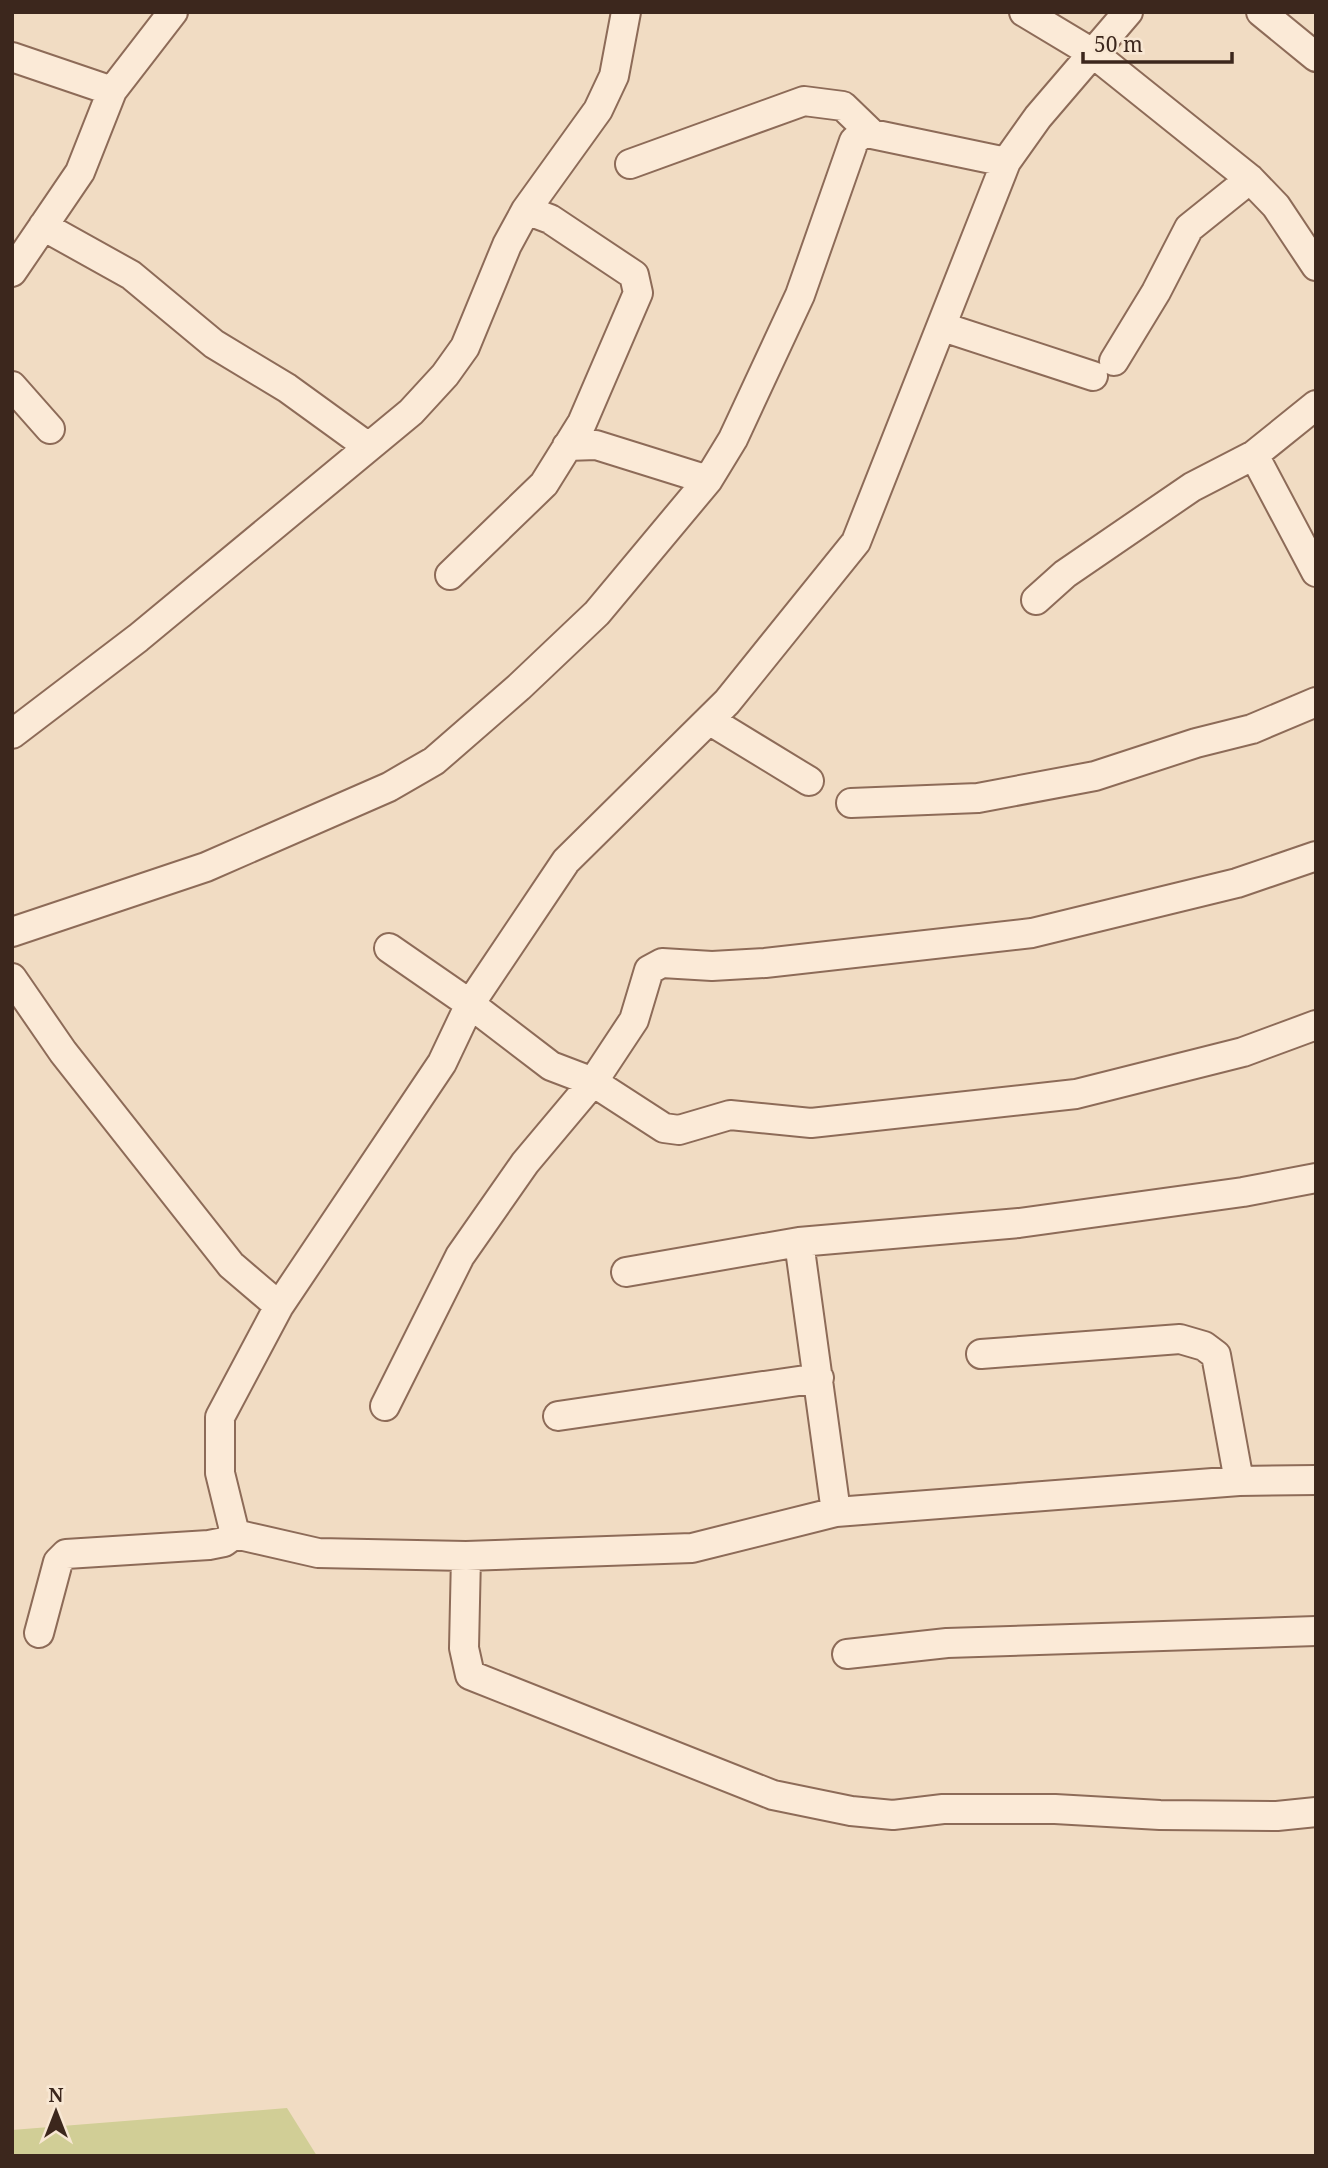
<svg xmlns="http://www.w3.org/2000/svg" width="1328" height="2168" font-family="'Noto Serif',serif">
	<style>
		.green { fill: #d1ce96 }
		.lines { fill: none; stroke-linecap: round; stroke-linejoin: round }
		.minor-casing { stroke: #8d6b58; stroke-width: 32 }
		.minor { stroke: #fbead7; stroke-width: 28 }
	</style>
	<rect width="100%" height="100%" fill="#f1dcc3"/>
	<path class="green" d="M 287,2108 L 317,2156 L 12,2156 L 12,2130 Z"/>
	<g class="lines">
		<g class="minor-casing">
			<path id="minor" d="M 1024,12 L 1094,54 L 1250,179 L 1276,206 L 1316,266
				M 1261,12 L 1316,57
				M 12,57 L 112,91
				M 630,164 L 804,101 L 843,106 L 872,134
				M 43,226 L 131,275 L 214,344 L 287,388 L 367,446
				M 12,272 L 80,172 L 112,91 L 173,12
				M 943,327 L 1093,376
				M 1114,361 L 1156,292 L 1189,228 L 1250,179
				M 12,386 L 50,429
				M 567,446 L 596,445 L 708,480
				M 1254,455 L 1316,572
				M 450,575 L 544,484 L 582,423 L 638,293 L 634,275 L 550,219 L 526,210
				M 1036,600 L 1065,574 L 1192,487 L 1254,455 L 1316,405
				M 709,720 L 809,781
				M 12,734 L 138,638 L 411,412 L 445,375 L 465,347 L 507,245 L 526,210 L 598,110 L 614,76 L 626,12
				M 851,803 L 978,798 L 1095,776 L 1196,743 L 1252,729 L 1316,702
				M 12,932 L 206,867 L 389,787 L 434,761 L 519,687 L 597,613 L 708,480 L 733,439 L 800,295 L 854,141 L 862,134 L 872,134 L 1006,162
				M 389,948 L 470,1004 L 551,1066 L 593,1082 L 664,1128 L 679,1130 L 730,1115 L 811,1123 L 1076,1094 L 1243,1052 L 1316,1025
				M 12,978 L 63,1052 L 231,1265 L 279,1306
				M 799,1242 L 836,1512
				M 626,1272 L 799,1242 L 1019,1223 L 1243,1192 L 1316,1178
				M 981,1354 L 1180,1339 L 1204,1346 L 1216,1355 L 1239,1481
				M 385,1406 L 460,1256 L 525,1163 L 593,1082 L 634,1020 L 649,970 L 662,963 L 712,966 L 765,963 L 1032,933 L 1237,883 L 1316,856
				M 558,1416 L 819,1378
				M 235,1534 L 220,1473 L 220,1417 L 279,1306 L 442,1063 L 470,1004 L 566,861 L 727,702 L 856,542 L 1006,162 L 1038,117 L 1128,12
				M 235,1534 L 318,1553 L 466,1556 L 692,1548 L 836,1512 L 1239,1481 L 1316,1480
				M 466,1556 L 464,1648 L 470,1675 L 773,1795 L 851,1811 L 893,1815 L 943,1809 L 1055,1809 L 1160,1815 L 1277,1816 L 1316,1812
				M 39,1633 L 58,1562 L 66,1554 L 209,1545 L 224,1542 L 235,1534
				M 847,1654 L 947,1643 L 1316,1631"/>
		</g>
		<use href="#minor" class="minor"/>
	</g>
	<rect width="1328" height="2168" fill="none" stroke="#3c271d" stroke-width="28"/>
	<g transform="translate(56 2112)" stroke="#f8e7d3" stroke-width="5" paint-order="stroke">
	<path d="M0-5L12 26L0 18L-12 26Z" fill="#3c271d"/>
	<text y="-10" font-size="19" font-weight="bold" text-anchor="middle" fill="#3c271d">N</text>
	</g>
	<path d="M1083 52v10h149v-10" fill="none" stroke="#3c271d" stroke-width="3.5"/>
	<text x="1094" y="52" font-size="21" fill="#3c271d" stroke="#f8e7d3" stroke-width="5" paint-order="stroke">50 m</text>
</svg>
